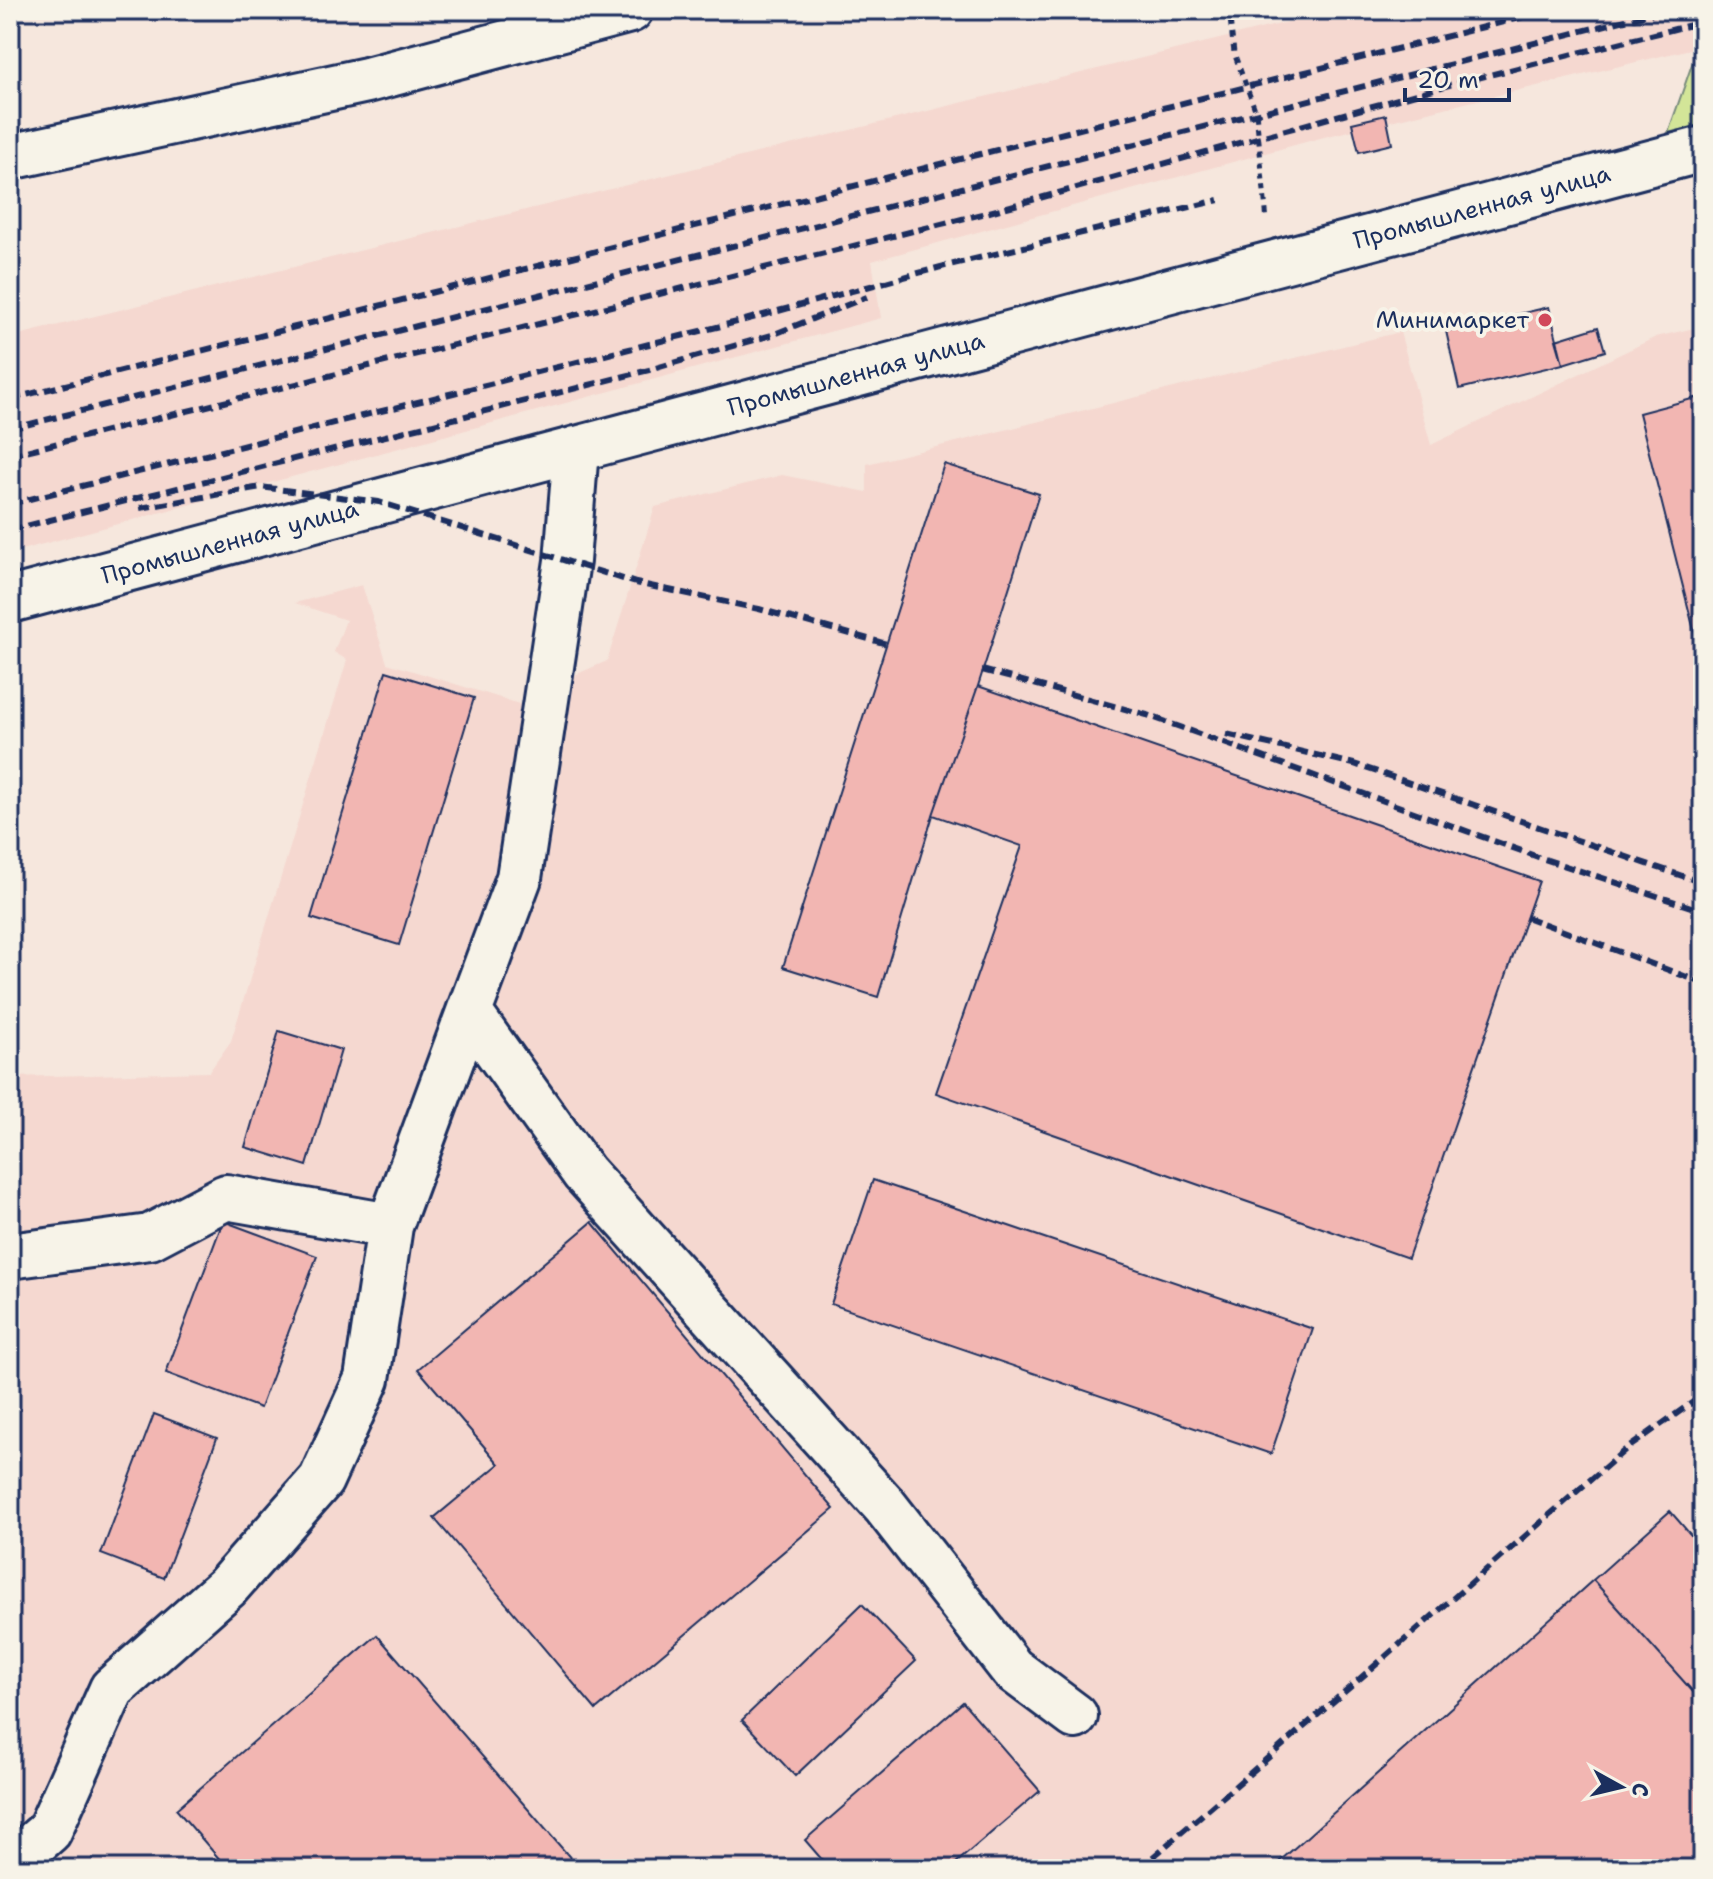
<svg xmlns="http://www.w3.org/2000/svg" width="1713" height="1879" font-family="'Shantell Sans',sans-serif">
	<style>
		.built { fill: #f5d8d0 }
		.green { fill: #d3e598; stroke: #778a7b; stroke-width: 2 }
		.building { fill: #f2b6b2; stroke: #1b2f5e; stroke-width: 2 }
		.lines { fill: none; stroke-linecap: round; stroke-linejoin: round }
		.minor-casing { stroke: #1b2f5e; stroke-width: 50 }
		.path { stroke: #1b2f5e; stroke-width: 5; stroke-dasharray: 6 6; stroke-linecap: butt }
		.minor { stroke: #f7f3e8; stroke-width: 44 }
		.rail { stroke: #1b2f5e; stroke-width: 6; stroke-dasharray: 12 6; stroke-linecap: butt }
		.poi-dot { fill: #d1495b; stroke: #f7f3e8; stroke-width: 3 }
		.labels { text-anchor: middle; stroke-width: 8; stroke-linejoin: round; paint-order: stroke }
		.street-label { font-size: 24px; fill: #1b2f5e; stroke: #f7f3e8 }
		.poi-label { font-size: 24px; fill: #1b2f5e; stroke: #f7f3e8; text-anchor: end }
	</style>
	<rect width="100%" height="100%" fill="#f6e7dd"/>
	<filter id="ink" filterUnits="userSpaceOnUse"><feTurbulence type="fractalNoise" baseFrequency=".0125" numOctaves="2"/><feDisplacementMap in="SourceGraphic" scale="16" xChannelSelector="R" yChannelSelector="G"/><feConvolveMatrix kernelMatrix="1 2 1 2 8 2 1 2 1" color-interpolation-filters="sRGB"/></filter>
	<g filter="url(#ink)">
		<path class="built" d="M 1337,10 L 1703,10 L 1703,46 L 1324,137 L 872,261 L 881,318 L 10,553 L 10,337 Z
			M 1703,326 L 1703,1869 L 10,1869 L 10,1077 L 209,1072 L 231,1041 L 347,660 L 334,652 L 346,620 L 295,603 L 362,585 L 387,663 L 539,710 L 554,684 L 607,661 L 655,507 L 782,475 L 867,492 L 867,464 L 1400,332 L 1431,445 L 1656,337 Z"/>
		<path class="green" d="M 1703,46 L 1703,125 L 1668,133 L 1698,47 Z"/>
		<path class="building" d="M 1386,115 L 1392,144 L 1359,152 L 1352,123 Z
			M 1549,307 L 1563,364 L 1459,389 L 1446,331 Z
			M 1598,327 L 1605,351 L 1563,364 L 1556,340 Z
			M 1703,396 L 1703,666 L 1639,413 Z
			M 944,464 L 1039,494 L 978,686 L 933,815 L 878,997 L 783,967 Z
			M 386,671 L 474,698 L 399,945 L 311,918 Z
			M 978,686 L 1539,881 L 1408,1258 L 936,1093 L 1022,846 L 933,815 Z
			M 279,1031 L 341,1050 L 307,1166 L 245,1147 Z
			M 873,1180 L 1313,1329 L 1271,1454 L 831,1304 Z
			M 223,1221 L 317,1256 L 260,1408 L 166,1373 Z
			M 592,1222 L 834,1509 L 596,1710 L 434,1518 L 499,1464 L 418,1369 Z
			M 154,1414 L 217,1438 L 164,1578 L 101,1554 Z
			M 1670,1511 L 1703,1549 L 1703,1703 L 1593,1580 Z
			M 1593,1580 L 1703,1703 L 1703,1869 L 1271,1869 Z
			M 862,1604 L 916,1661 L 795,1776 L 742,1720 Z
			M 377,1635 L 580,1869 L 228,1869 L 176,1809 Z
			M 963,1702 L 1040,1791 L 949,1869 L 830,1869 L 805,1840 Z"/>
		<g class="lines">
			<g class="minor-casing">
				<path id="minor" d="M 10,157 L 367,80 L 630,10
					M 576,449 L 567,561 L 519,878 L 469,1012 L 584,1173 L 885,1506 L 1012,1669 L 1075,1716
					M 10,600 L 1703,149
					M 10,1256 L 150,1237 L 226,1197 L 390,1226
					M 10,1865 L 49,1831 L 112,1689 L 227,1587 L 321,1480 L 367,1379 L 390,1226 L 469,1012"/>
			</g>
			<path class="path" d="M 1229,10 L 1234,53 L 1256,112 L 1267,221"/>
			<use href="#minor" class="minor"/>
			<path class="rail" d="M 10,399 L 1551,10
				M 10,429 L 1665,10
				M 10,455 L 982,214 L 1445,86 L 1703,22
				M 10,504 L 741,321 L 941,267 L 1219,200
				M 140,508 L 261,487 L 379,502 L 636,583 L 759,609 L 887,644
				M 10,530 L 649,370 L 772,335 L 867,297
				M 982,670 L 1147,715 L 1538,857 L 1703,911
				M 1226,734 L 1354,764 L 1703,883
				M 1526,917 L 1703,983
				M 1139,1869 L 1625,1450 L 1703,1395"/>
		</g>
	</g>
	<circle class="poi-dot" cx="1545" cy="320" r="8"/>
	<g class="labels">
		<g class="street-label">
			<text transform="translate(1482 207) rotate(-15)" y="8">Промышленная улица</text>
			<text transform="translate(856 374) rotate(-15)" y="8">Промышленная улица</text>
			<text transform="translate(230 542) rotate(-15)" y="8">Промышленная улица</text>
		</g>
		<g class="poi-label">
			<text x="1529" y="328">Минимаркет</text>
		</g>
	</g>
	<rect width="1713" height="1879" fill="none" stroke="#f7f3e8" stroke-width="40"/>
	<rect x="20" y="20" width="1673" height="1839" fill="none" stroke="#1b2f5e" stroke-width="3" filter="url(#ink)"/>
	<g transform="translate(1621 1787) rotate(98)" stroke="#f7f3e8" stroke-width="6" paint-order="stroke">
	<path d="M0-6L14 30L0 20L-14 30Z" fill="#1b2f5e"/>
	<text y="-12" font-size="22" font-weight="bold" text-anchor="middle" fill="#1b2f5e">С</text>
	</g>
	<path d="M1405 88v12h104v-12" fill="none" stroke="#1b2f5e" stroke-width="4"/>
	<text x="1417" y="88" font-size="24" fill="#1b2f5e" stroke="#f7f3e8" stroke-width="6" paint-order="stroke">20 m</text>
</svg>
